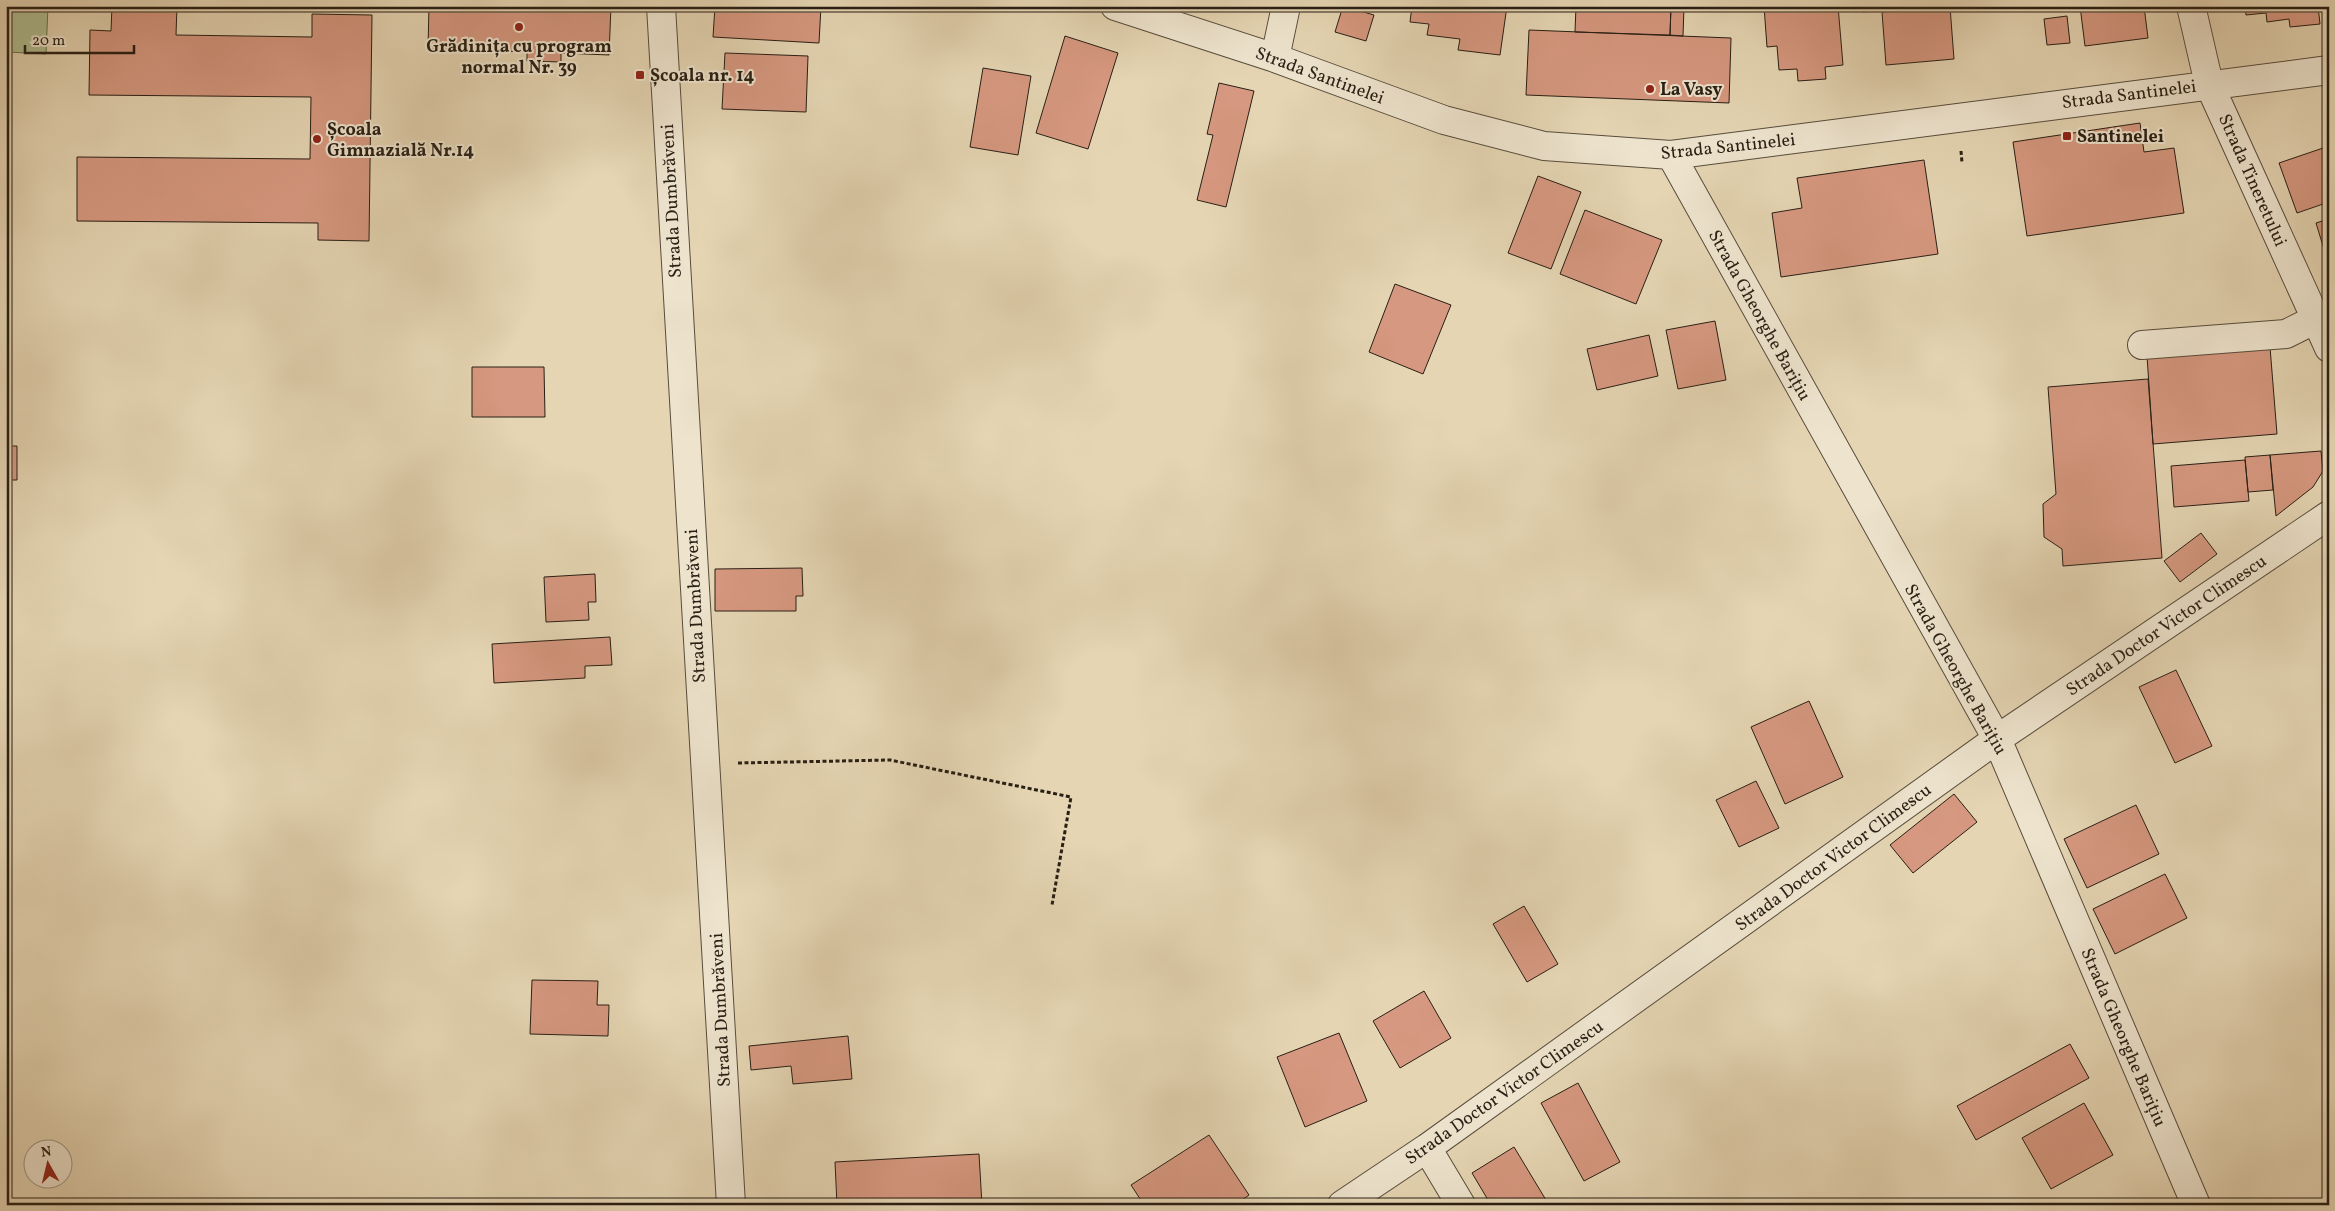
<svg xmlns="http://www.w3.org/2000/svg" width="2335" height="1211" font-family="Vollkorn,serif">
	<style>
		.green { fill: #afbe91; stroke: #6c6e52 }
		.building { fill: #d69880; stroke: #281f14 }
		.lines { fill: none; stroke-linecap: round; stroke-linejoin: round }
		.minor-casing { stroke: #574c3c; stroke-width: 30 }
		.path { stroke: #281f14; stroke-width: 3; stroke-dasharray: 4 2.5; stroke-linecap: butt }
		.minor { stroke: #eee4ce; stroke-width: 28 }
		.poi-dot { fill: #8f2418; stroke: #eee4ce; stroke-width: 2 }
		.labels { text-anchor: middle; stroke-width: 4; stroke-linejoin: round; paint-order: stroke }
		.poi-label { font-size: 18px; font-weight: bold; fill: #281f14; stroke: #eee4ce; text-anchor: start }
		.street-label { font-size: 18px; fill: #281f14; stroke: #eee4ce }
	</style>
	<rect width="100%" height="100%" fill="#e5d5b3"/>
	<filter id="stains"><feTurbulence type="fractalNoise" baseFrequency=".004" numOctaves="4"/><feColorMatrix values="0 0 0 0 .2 0 0 0 0 .09 0 0 0 0 .02 0 0 0 .5 -.17"/></filter>
	<radialGradient id="worn" r=".72"><stop offset=".6" stop-color="#630" stop-opacity="0"/><stop offset="1" stop-color="#630" stop-opacity=".3"/></radialGradient>
	<path class="green" d="M 6,6 L 48,6 L 46,54 L 6,52 Z"/>
	<path class="building" d="M 112,6 L 177,6 L 176,35 L 312,37 L 312,14 L 372,15 L 369,241 L 318,240 L 318,223 L 77,221 L 77,157 L 310,159 L 311,97 L 89,95 L 90,30 L 111,31 Z
		M 429,6 L 611,6 L 609,55 L 561,53 L 561,62 L 527,61 L 527,52 L 428,48 Z
		M 715,6 L 821,6 L 819,43 L 713,37 Z
		M 1343,6 L 1374,15 L 1366,41 L 1335,32 Z
		M 1412,6 L 1507,6 L 1500,55 L 1458,50 L 1460,39 L 1427,35 L 1429,24 L 1410,22 Z
		M 1576,6 L 1671,6 L 1670,35 L 1575,32 Z
		M 1671,6 L 1684,6 L 1683,36 L 1670,35 Z
		M 1764,6 L 1838,6 L 1843,65 L 1825,67 L 1826,79 L 1798,81 L 1797,69 L 1779,70 L 1777,46 L 1767,47 Z
		M 1862,6 L 1878,6 L 1878,11 L 1862,12 Z
		M 2080,6 L 2144,6 L 2148,38 L 2085,46 Z
		M 2245,6 L 2318,6 L 2320,24 L 2290,27 L 2289,19 L 2267,22 L 2266,13 L 2246,15 Z
		M 1950,7 L 1954,59 L 1886,65 L 1882,12 Z
		M 2067,16 L 2070,43 L 2047,45 L 2044,19 Z
		M 1529,30 L 1731,38 L 1729,103 L 1526,95 Z
		M 1065,36 L 1118,53 L 1088,149 L 1036,133 Z
		M 725,53 L 808,56 L 806,112 L 722,109 Z
		M 983,68 L 1031,76 L 1018,155 L 970,147 Z
		M 1219,83 L 1254,91 L 1226,207 L 1197,200 L 1213,135 L 1207,134 Z
		M 2140,123 L 2144,152 L 2174,148 L 2184,213 L 2027,236 L 2013,142 Z
		M 2329,146 L 2329,202 L 2297,213 L 2279,163 Z
		M 1924,160 L 1938,254 L 1781,277 L 1772,213 L 1802,208 L 1797,178 Z
		M 1538,176 L 1581,192 L 1551,269 L 1508,253 Z
		M 1585,210 L 1662,240 L 1636,304 L 1560,274 Z
		M 2329,219 L 2329,255 L 2326,256 L 2316,223 Z
		M 1395,284 L 1451,305 L 1423,374 L 1369,352 Z
		M 1715,321 L 1726,380 L 1678,389 L 1666,330 Z
		M 1649,335 L 1658,376 L 1597,390 L 1587,349 Z
		M 2270,347 L 2277,434 L 2153,444 L 2147,356 Z
		M 472,367 L 544,367 L 545,417 L 472,417 Z
		M 2148,379 L 2162,558 L 2063,566 L 2062,549 L 2044,537 L 2043,504 L 2056,494 L 2048,387 Z
		M 6,446 L 17,446 L 17,480 L 6,480 Z
		M 2321,451 L 2323,471 L 2313,487 L 2276,516 L 2270,455 Z
		M 2270,455 L 2273,490 L 2248,492 L 2245,457 Z
		M 2245,460 L 2249,501 L 2174,507 L 2171,466 Z
		M 2201,533 L 2217,554 L 2180,582 L 2164,561 Z
		M 802,568 L 803,596 L 796,596 L 796,611 L 715,611 L 715,569 Z
		M 595,574 L 596,602 L 588,602 L 589,620 L 546,622 L 544,577 Z
		M 610,637 L 612,665 L 585,666 L 585,678 L 494,683 L 492,644 Z
		M 2176,670 L 2212,746 L 2175,763 L 2139,687 Z
		M 1809,701 L 1843,777 L 1785,804 L 1751,727 Z
		M 1756,781 L 1779,828 L 1739,847 L 1716,800 Z
		M 1954,794 L 1977,822 L 1913,873 L 1890,845 Z
		M 2136,805 L 2159,854 L 2087,888 L 2064,839 Z
		M 2165,874 L 2187,918 L 2115,954 L 2093,909 Z
		M 1524,906 L 1558,964 L 1527,982 L 1493,924 Z
		M 532,980 L 598,981 L 597,1005 L 609,1005 L 608,1036 L 530,1034 Z
		M 1424,991 L 1451,1038 L 1400,1068 L 1373,1021 Z
		M 1339,1033 L 1367,1101 L 1305,1127 L 1277,1057 Z
		M 848,1036 L 852,1079 L 793,1084 L 791,1066 L 751,1070 L 749,1046 Z
		M 2070,1044 L 2089,1078 L 1976,1140 L 1957,1106 Z
		M 1578,1083 L 1620,1162 L 1584,1181 L 1541,1103 Z
		M 2084,1103 L 2113,1155 L 2051,1189 L 2022,1138 Z
		M 1209,1135 L 1249,1195 L 1235,1205 L 1144,1205 L 1131,1185 Z
		M 1514,1147 L 1549,1205 L 1491,1205 L 1472,1173 Z
		M 979,1154 L 982,1205 L 837,1205 L 835,1162 Z"/>
	<g class="lines">
		<g class="minor-casing">
			<path id="minor" d="M 661,6 L 731,1205
				M 1115,6 L 1275,58 L 1444,120 L 1544,146 L 1671,155 L 2329,70
				M 2191,6 L 2209,84 L 2329,348
				M 1275,58 L 1286,6
				M 1671,155 L 1997,739 L 2196,1205
				M 2142,345 L 2286,334 L 2316,319
				M 1427,1148 L 1461,1205
				M 1342,1205 L 1427,1148 L 1997,739 L 2329,515"/>
		</g>
		<path class="path" d="M 1961,151 L 1962,163
			M 738,763 L 890,760 L 1071,797 L 1052,905"/>
		<use href="#minor" class="minor"/>
	</g>
	<g class="poi-dot">
		<circle cx="519" cy="27" r="5"/>
		<rect x="635" y="70" width="10" height="10" rx="2.5"/>
		<circle cx="1650" cy="89" r="5"/>
		<rect x="2062" y="131" width="10" height="10" rx="2.5"/>
		<circle cx="317" cy="139" r="5"/>
	</g>
	<g class="labels">
		<g class="poi-label">
			<text x="519" y="52" text-anchor="middle">Grădinița cu program<tspan x="519" dy="21">normal Nr. 39</tspan></text>
			<text x="650" y="81">Școala nr. 14</text>
			<text x="1660" y="95">La Vasy</text>
			<text x="327" y="135">Școala<tspan x="327" dy="21">Gimnazială Nr.14</tspan></text>
			<text x="2077" y="142">Santinelei</text>
		</g>
		<g class="street-label">
			<text transform="translate(1320 75) rotate(20)" y="6">Strada Santinelei</text>
			<text transform="translate(2129 94) rotate(-7)" y="6">Strada Santinelei</text>
			<text transform="translate(1728 146) rotate(-6)" y="6">Strada Santinelei</text>
			<text transform="translate(2253 180) rotate(66)" y="6">Strada Tineretului</text>
			<text transform="translate(671 201) rotate(-93)" y="6">Strada Dumbrăveni</text>
			<text transform="translate(1760 315) rotate(61)" y="6">Strada Gheorghe Barițiu</text>
			<text transform="translate(695 606) rotate(-93)" y="6">Strada Dumbrăveni</text>
			<text transform="translate(2166 625) rotate(-34)" y="6">Strada Doctor Victor Climescu</text>
			<text transform="translate(1956 669) rotate(61)" y="6">Strada Gheorghe Barițiu</text>
			<text transform="translate(1833 857) rotate(-36)" y="6">Strada Doctor Victor Climescu</text>
			<text transform="translate(720 1010) rotate(-93)" y="6">Strada Dumbrăveni</text>
			<text transform="translate(2124 1037) rotate(67)" y="6">Strada Gheorghe Barițiu</text>
			<text transform="translate(1504 1092) rotate(-35)" y="6">Strada Doctor Victor Climescu</text>
		</g>
	</g>
	<rect width="2335" height="1211" fill="none" stroke="#e5d5b3" stroke-width="25"/>
	<rect x="8" y="8" width="2320" height="1196" fill="none" stroke="#281f14" stroke-width="2.5"/>
	<rect x="12" y="12" width="2310" height="1186" fill="none" stroke="#281f14"/>
	<g transform="translate(48 1164) rotate(352)"><circle r="24" fill="#eee4ce" stroke="#9f9584"/>
	<path d="M0-4L9 19L0 12L-9 19Z" fill="#8f2418"/>
	<text y="-8" font-size="14" font-weight="bold" text-anchor="middle" fill="#281f14">N</text>
	</g>
	<path d="M25 45v8h109v-8" fill="none" stroke="#281f14" stroke-width="2.5"/>
	<text x="32" y="45" font-size="15" fill="#281f14" stroke="#eee4ce" stroke-width="4" paint-order="stroke">20 m</text>
	<rect width="100%" height="100%" filter="url(#stains)"/>
	<rect width="100%" height="100%" fill="url(#worn)"/>
</svg>
